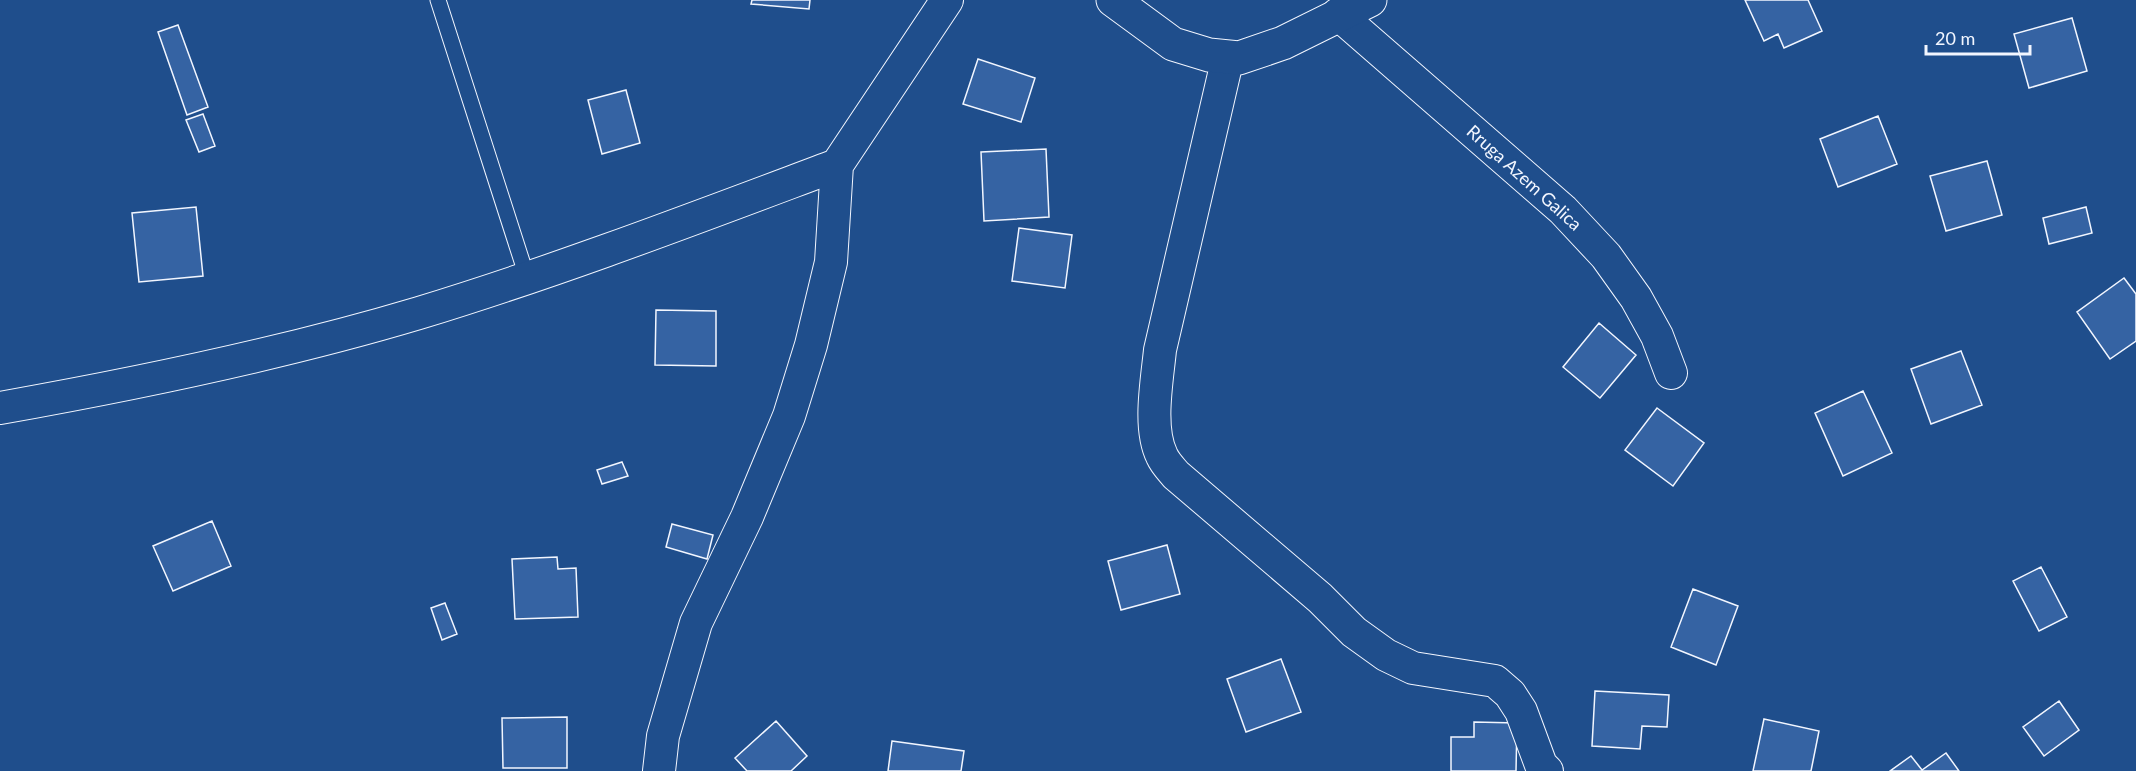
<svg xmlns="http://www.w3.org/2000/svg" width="2136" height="771" font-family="Lato,sans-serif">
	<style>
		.building { fill: #3563a3; stroke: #f2f6ff; stroke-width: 1.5 }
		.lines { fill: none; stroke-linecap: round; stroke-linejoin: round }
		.lane-casing { stroke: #f2f6ff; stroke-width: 17 }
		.street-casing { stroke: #f2f6ff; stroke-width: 34 }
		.secondary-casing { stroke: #f2f6ff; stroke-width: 35 }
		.lane { stroke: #1f4e8c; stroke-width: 15 }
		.street { stroke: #1f4e8c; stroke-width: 32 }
		.secondary { stroke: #1f4e8c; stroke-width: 33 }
		.labels { text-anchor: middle; stroke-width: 4.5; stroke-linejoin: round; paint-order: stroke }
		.street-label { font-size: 18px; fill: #f2f6ff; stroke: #1f4e8c }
	</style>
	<rect width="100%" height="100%" fill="#1f4e8c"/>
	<path class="building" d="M 752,0 L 810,0 L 809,9 L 751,4 Z
		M 1745,0 L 1808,0 L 1822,31 L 1784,48 L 1778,34 L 1764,41 Z
		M 2072,18 L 2087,71 L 2029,88 L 2014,34 Z
		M 178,25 L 208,107 L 187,115 L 158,32 Z
		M 978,59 L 1035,78 L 1021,122 L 963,104 Z
		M 626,90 L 640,143 L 602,154 L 588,100 Z
		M 203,114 L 215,146 L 199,152 L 186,120 Z
		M 1878,116 L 1897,164 L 1838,187 L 1820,139 Z
		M 1046,149 L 1049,217 L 984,221 L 981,152 Z
		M 1987,161 L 2002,215 L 1946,231 L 1930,176 Z
		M 196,207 L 203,276 L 139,282 L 132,213 Z
		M 2086,207 L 2092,233 L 2049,244 L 2043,218 Z
		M 1019,228 L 1072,235 L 1065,288 L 1012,281 Z
		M 2124,278 L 2136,294 L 2136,341 L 2110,359 L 2077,312 Z
		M 656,310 L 716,311 L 716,366 L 655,365 Z
		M 1599,323 L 1636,355 L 1600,398 L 1563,367 Z
		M 1961,351 L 1982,405 L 1931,424 L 1911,369 Z
		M 1863,391 L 1892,453 L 1843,476 L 1815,413 Z
		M 1657,408 L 1704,443 L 1673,486 L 1625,450 Z
		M 622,462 L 628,476 L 602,484 L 597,470 Z
		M 212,521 L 231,566 L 173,591 L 153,546 Z
		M 672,524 L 713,535 L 707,559 L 666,547 Z
		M 1167,545 L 1180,594 L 1121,610 L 1108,561 Z
		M 557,557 L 558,569 L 576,568 L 578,617 L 515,619 L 512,559 Z
		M 2041,567 L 2067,617 L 2039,631 L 2013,581 Z
		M 1693,589 L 1738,606 L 1716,665 L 1671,647 Z
		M 445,603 L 457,634 L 442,640 L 431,608 Z
		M 1281,659 L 1301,712 L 1246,732 L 1227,679 Z
		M 1595,691 L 1669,695 L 1667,727 L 1642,726 L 1640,749 L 1592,746 Z
		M 2059,701 L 2079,730 L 2044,756 L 2023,727 Z
		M 567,717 L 567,768 L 503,768 L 502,718 Z
		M 1764,719 L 1819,731 L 1811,771 L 1753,771 Z
		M 776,721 L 807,756 L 791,771 L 747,771 L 735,758 Z
		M 1474,722 L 1517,723 L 1516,771 L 1451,771 L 1451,737 L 1474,737 Z
		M 892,741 L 964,751 L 961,771 L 888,771 Z
		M 1946,753 L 1959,771 L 1890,771 L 1911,756 L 1922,770 Z"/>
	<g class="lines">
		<g class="lane-casing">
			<path id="lane" d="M 438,0 L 527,277"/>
		</g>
		<g class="street-casing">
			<path id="street" d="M 1338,14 L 1563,210 L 1606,256 L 1636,298 L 1657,336 L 1671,373
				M 1228,57 L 1160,350 C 1157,381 1148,428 1162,456 C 1165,463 1171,469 1176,475 L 1320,598 L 1354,632 L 1386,655 L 1413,668 L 1495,681 L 1510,694 L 1521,711 L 1541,765 L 1547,771
				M 0,408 C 141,383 282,354 419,313 C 560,270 698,217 837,165
				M 659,771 L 663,736 L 696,623 L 747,517 L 789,416 L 811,345 L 831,262 L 837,165 L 947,0"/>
		</g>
		<g class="secondary-casing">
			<path id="secondary" d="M 1113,0 L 1173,44 L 1209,55 L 1239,58 L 1283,43 L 1370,0"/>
		</g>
		<use href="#lane" class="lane"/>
		<use href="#street" class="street"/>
		<use href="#secondary" class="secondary"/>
	</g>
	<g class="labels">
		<g class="street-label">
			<text transform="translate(1524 178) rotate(42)" y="6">Rruga Azem Galica</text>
		</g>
	</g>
	<path d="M1926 45v9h104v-9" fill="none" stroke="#f2f6ff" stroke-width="3"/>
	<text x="1935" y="45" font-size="18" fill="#f2f6ff" stroke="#1f4e8c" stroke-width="4.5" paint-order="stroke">20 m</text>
</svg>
